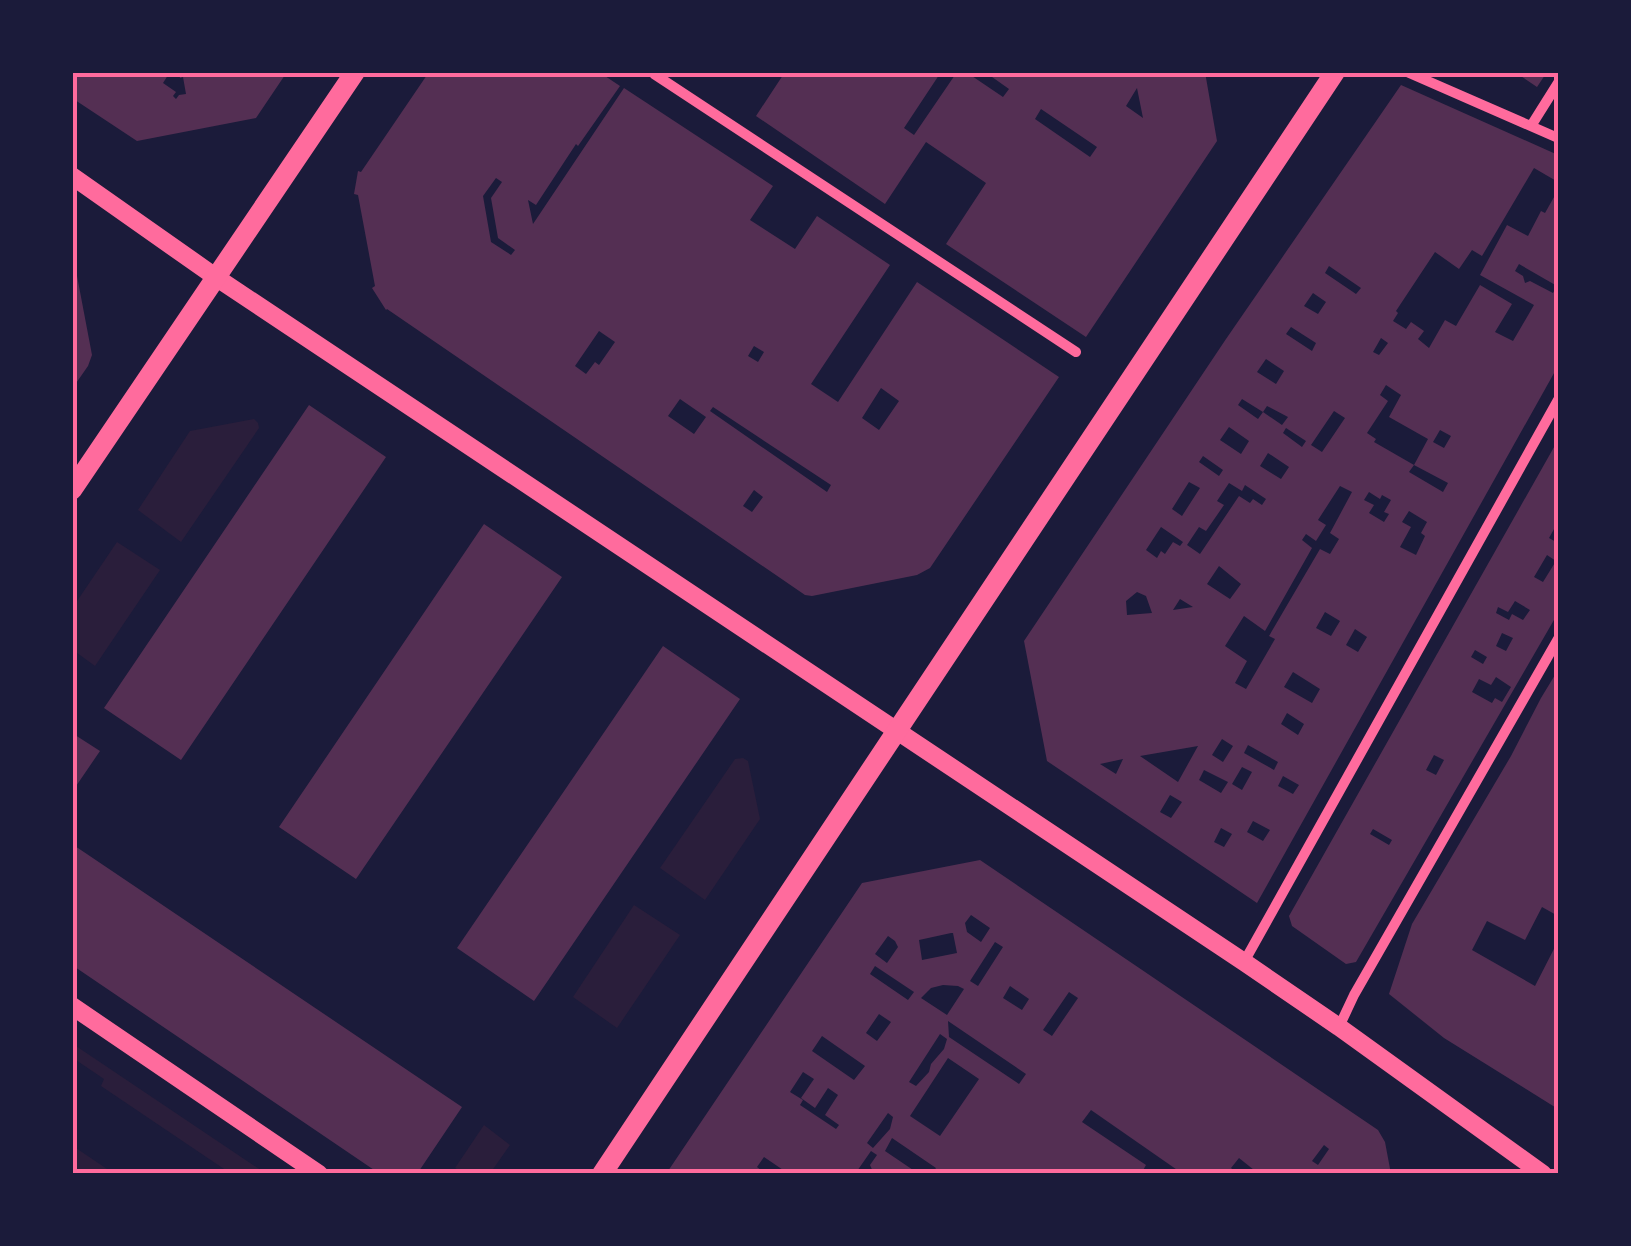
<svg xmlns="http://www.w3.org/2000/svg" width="1631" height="1246" font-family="Quicksand,sans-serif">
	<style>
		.green { fill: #2a1e3b }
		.building { fill: #542f53; fill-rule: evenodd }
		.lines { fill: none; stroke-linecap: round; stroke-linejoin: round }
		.minor { stroke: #ff6b9d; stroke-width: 10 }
		.tertiary { stroke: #ff6b9d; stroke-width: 18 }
		.secondary { stroke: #ff6b9d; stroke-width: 20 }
		.neatline { fill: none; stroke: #ff6b9d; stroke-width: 4 }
	</style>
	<rect width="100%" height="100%" fill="#1b1b3a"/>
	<path class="green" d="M 254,419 L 258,423 L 259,428 L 181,542 L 138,510 L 190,431 Z
		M 117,542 L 160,570 L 95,666 L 73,650 L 73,607 Z
		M 743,758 L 748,761 L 760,819 L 705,900 L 660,868 L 735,759 Z
		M 634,905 L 680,935 L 617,1028 L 573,997 Z
		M 72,1044 L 73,1044 L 265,1173 L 230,1173 L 101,1086 L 104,1079 L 73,1058 Z
		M 484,1125 L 510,1145 L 491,1172 L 464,1173 L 455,1168 Z
		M 73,1146 L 113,1173 L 73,1173 Z"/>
	<path class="building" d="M 72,72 L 170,72 L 163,83 L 176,92 L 173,96 L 176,99 L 179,95 L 186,94 L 183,77 L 180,78 L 179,72 L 287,72 L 256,118 L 137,141 L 72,98 Z
		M 429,72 L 599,72 L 620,86 L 578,146 L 576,144 L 536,205 L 528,200 L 533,224 L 624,88 L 773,186 L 750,220 L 795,249 L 817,216 L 890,265 L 811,384 L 838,402 L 917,282 L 1059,377 L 930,568 L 917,575 L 812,596 L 805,595 L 387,309 L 386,310 L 372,288 L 375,286 L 358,195 L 354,194 L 358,171 L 361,172 ZM 496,178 L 502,182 L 491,198 L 498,238 L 515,250 L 511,255 L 491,242 L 483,196 ZM 599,331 L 615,342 L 599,365 L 595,362 L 586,374 L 575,366 ZM 754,346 L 764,352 L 758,362 L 748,356 ZM 881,388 L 899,401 L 879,430 L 862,418 ZM 680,399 L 706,417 L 694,434 L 668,416 ZM 713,407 L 831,485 L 827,492 L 710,411 ZM 754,490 L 763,497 L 752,512 L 743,506 Z
		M 785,72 L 941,72 L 904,128 L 914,135 L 957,72 L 966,72 L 1003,97 L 1009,89 L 985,72 L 1205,72 L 1217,141 L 1086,337 L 946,244 L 986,183 L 926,142 L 885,204 L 756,116 ZM 1137,88 L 1143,118 L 1126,106 ZM 1041,109 L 1097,147 L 1090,157 L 1035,119 Z
		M 1515,72 L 1547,72 L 1537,87 Z
		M 1401,85 L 1558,155 L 1558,182 L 1534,168 L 1482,256 L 1472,250 L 1459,269 L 1435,252 L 1396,311 L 1398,313 L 1393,321 L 1406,329 L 1411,322 L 1424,331 L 1418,339 L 1429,348 L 1445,320 L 1456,326 L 1480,285 L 1512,304 L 1495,332 L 1513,341 L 1534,305 L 1480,275 L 1507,225 L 1528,236 L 1541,211 L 1545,213 L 1558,190 L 1558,366 L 1257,903 L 1047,761 L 1024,641 L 1226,339 ZM 1519,264 L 1557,286 L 1553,293 L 1530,281 L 1525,283 L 1523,276 L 1515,271 ZM 1329,266 L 1361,288 L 1356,294 L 1325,273 ZM 1313,293 L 1326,302 L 1318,314 L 1304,306 ZM 1291,327 L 1316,343 L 1312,351 L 1286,334 ZM 1381,338 L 1388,343 L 1379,355 L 1373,352 ZM 1266,359 L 1284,371 L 1276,384 L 1257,372 ZM 1386,385 L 1401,395 L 1389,417 L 1428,439 L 1414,465 L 1448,483 L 1443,492 L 1409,472 L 1414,465 L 1374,442 L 1376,439 L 1367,433 L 1388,401 L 1380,395 ZM 1242,399 L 1263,412 L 1267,406 L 1288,417 L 1282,425 L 1263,412 L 1258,419 L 1238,405 ZM 1334,411 L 1345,418 L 1322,452 L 1311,445 ZM 1229,427 L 1249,441 L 1241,454 L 1220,440 ZM 1286,428 L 1306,441 L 1302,447 L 1283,433 ZM 1440,430 L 1451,436 L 1444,448 L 1433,442 ZM 1268,453 L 1289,467 L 1281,479 L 1260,466 ZM 1203,456 L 1223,470 L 1219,476 L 1199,462 ZM 1189,482 L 1200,488 L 1182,516 L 1172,509 ZM 1229,483 L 1242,491 L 1245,485 L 1266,499 L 1262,505 L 1253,499 L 1250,503 L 1239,496 L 1200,554 L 1187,545 L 1199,527 L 1206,531 L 1224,505 L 1217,501 ZM 1340,486 L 1352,492 L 1330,533 L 1339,539 L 1330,554 L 1320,549 L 1269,636 L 1275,639 L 1246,689 L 1235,683 L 1247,661 L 1225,646 L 1244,616 L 1265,631 L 1312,548 L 1302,540 L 1306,534 L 1316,541 L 1326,525 L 1318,520 ZM 1369,492 L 1380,499 L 1382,495 L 1391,500 L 1384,512 L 1389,514 L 1384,522 L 1369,513 L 1374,505 L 1364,500 ZM 1409,511 L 1427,522 L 1421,533 L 1425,536 L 1416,555 L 1400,547 L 1411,527 L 1402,522 ZM 1161,527 L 1183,542 L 1180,546 L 1173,542 L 1165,554 L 1161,551 L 1157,558 L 1146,550 ZM 1219,566 L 1241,584 L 1230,599 L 1207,584 ZM 1137,592 L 1146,596 L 1152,613 L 1127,615 L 1126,601 ZM 1180,599 L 1193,607 L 1173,610 ZM 1325,612 L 1340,621 L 1331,636 L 1316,628 ZM 1355,629 L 1367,637 L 1358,652 L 1346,645 ZM 1293,672 L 1320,689 L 1312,703 L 1284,687 ZM 1287,713 L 1304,724 L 1298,735 L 1281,724 ZM 1222,739 L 1233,746 L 1223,762 L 1212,755 ZM 1248,745 L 1278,762 L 1274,770 L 1244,753 ZM 1198,746 L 1178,782 L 1140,756 ZM 1123,759 L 1116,774 L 1100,764 ZM 1242,767 L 1252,772 L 1242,790 L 1232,784 ZM 1204,770 L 1228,782 L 1221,793 L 1199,780 ZM 1283,776 L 1299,785 L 1293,794 L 1278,786 ZM 1170,795 L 1182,802 L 1171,818 L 1160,812 ZM 1253,821 L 1270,830 L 1263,841 L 1247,832 ZM 1221,828 L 1232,834 L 1224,847 L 1214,842 Z
		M 72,260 L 74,260 L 92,355 L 88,366 L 72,389 Z
		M 309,405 L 386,457 L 181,760 L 104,708 Z
		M 1558,440 L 1558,508 L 1557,511 L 1558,522 L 1549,538 L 1558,543 L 1558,613 L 1356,962 L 1346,964 L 1292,926 L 1289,916 ZM 1547,555 L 1556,561 L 1543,582 L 1534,577 ZM 1515,601 L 1530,610 L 1523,620 L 1512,614 L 1509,620 L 1496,613 L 1498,607 L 1508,612 ZM 1502,633 L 1513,638 L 1506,651 L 1496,646 ZM 1475,650 L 1487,657 L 1483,664 L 1471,657 ZM 1496,677 L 1511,687 L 1502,702 L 1495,698 L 1492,703 L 1472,692 L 1479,679 L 1491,685 ZM 1434,755 L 1444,760 L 1436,775 L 1426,770 ZM 1373,829 L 1392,840 L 1389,845 L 1370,834 Z
		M 484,524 L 562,577 L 356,879 L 279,827 Z
		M 663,646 L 740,699 L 534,1001 L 457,948 Z
		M 1558,670 L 1558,867 L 1556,872 L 1558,874 L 1558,916 L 1542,907 L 1525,940 L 1487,921 L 1472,950 L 1535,986 L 1558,941 L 1558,1109 L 1444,1038 L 1389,994 L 1412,924 L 1511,756 L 1541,698 Z
		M 72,733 L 100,751 L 72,792 Z
		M 72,844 L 462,1107 L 417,1174 L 380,1174 L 72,965 Z
		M 980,860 L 1378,1130 L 1385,1142 L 1391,1174 L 1259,1174 L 1239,1158 L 1231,1168 L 1238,1174 L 1183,1174 L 1091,1110 L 1082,1122 L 1146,1165 L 1141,1174 L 932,1174 L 936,1168 L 892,1138 L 885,1151 L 919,1174 L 874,1174 L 870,1165 L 877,1155 L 871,1151 L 855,1174 L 789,1174 L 764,1157 L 757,1167 L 766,1174 L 666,1174 L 862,883 ZM 971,915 L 990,928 L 981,942 L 967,932 L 965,923 ZM 951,933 L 953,933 L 957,953 L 922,960 L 919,940 ZM 888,936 L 895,941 L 898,947 L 887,963 L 875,954 ZM 995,942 L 1003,947 L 978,986 L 970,981 ZM 875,966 L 914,992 L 908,1000 L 870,974 ZM 943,985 L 958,986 L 964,989 L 947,1015 L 921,998 L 931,988 ZM 1010,986 L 1029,999 L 1022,1010 L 1003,998 ZM 1069,992 L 1078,998 L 1052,1036 L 1043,1030 ZM 879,1014 L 891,1022 L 877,1041 L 866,1033 ZM 948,1021 L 1026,1074 L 1019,1084 L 949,1037 ZM 940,1034 L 947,1039 L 944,1049 L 931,1064 L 929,1072 L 916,1086 L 909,1082 ZM 822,1036 L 865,1066 L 854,1080 L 812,1051 ZM 948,1058 L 979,1079 L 940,1136 L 910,1116 ZM 803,1072 L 814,1079 L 801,1098 L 815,1108 L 828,1088 L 838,1095 L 825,1115 L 839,1125 L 836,1129 L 800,1105 L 803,1100 L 790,1092 ZM 888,1113 L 893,1117 L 890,1129 L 873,1148 L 867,1143 ZM 1324,1145 L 1329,1149 L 1318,1165 L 1312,1161 Z"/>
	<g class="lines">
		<path class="minor" d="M 1407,72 L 1558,138
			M 654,74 L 1076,352
			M 1531,126 L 1558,83
			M 1244,962 L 1558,400
			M 1339,1027 L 1354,995 L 1558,639"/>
		<path class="tertiary" d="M 72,176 L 217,278 L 1244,962 L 1339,1027 L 1543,1174
			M 72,1006 L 319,1174"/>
		<path class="secondary" d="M 72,490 L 355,72
			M 602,1174 L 1335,72"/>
	</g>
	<rect width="1631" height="1246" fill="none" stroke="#1b1b3a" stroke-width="150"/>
	<rect x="75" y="75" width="1481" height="1096" class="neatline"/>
</svg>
